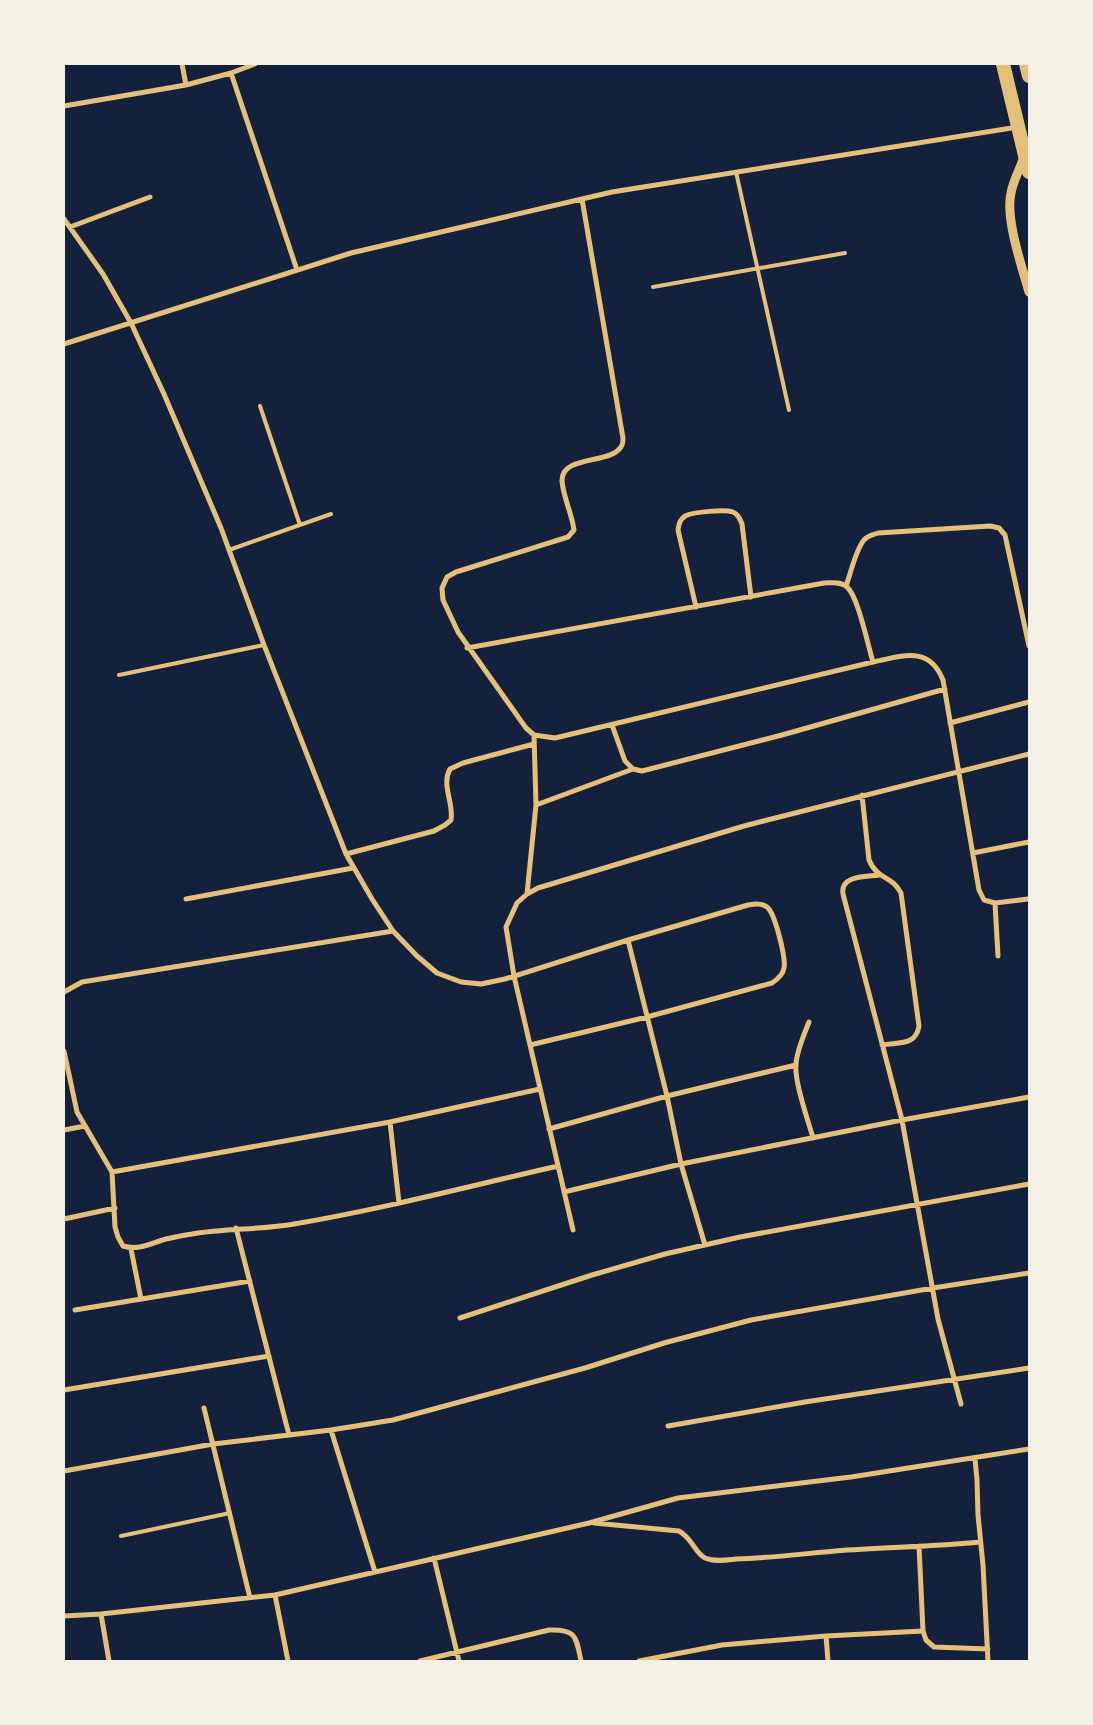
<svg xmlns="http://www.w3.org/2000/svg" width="1093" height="1725" font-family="'Nunito Sans',sans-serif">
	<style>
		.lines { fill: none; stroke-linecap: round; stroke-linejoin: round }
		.service { stroke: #e5c07b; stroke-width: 4 }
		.minor { stroke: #e5c07b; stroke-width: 5 }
		.tertiary { stroke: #e5c07b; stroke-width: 9 }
		.trunk { stroke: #e5c07b; stroke-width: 14 }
	</style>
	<rect width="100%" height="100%" fill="#14213d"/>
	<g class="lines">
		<path class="service" d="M 736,172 L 789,410
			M 653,287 L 845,253
			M 260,406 L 300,525
			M 229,550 L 331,514
			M 119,675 L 264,645
			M 121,1536 L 230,1513"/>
		<path class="minor" d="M 182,64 L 186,85
			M 255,64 L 231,73 L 297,270
			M 64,106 L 186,85 L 231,73
			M 582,199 L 623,438 C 623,440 623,443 622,445 C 614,465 561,454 562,481 C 563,496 572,514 574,530 L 568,537 L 456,572 L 447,577 L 442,588 L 443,600 L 458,632 L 526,728 L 534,735 L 555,738 L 873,662 C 902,656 929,645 943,680 L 979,890 L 984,900 L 995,903 L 1028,899
			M 64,219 L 103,274 L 131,323 L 164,394 L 221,528 L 264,645 L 346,854 L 372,899 L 393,931 L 417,956 L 437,973 L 461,982 L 481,984 L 505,979 L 628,940 L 748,905 C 755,904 762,903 767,907 C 775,913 786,958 784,968 C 783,975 778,979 772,983 L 647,1017 L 530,1045
			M 70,227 L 150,197
			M 64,344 L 351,253 L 612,192 L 1018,127
			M 846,586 C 851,573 855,551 864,540 C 867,536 872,535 878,533 L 990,526 L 999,528 L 1005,535 L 1029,646
			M 696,607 L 678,530 C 679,523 680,520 685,516 C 693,512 725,509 733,512 C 738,514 740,519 742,524 L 751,597
			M 467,648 L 824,583 C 831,583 841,581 847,587 C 858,596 868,646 873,662
			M 950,723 L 1029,702
			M 612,725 L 625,761 L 633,769 L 642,771 L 782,735 L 945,689
			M 862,795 L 869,860 C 878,881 892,875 901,893 L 919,1026 C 916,1046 899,1042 882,1045
			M 536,805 L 633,769
			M 973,853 L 1029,842
			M 346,854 L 434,831 L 445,825 L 451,820 C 454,803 441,785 450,769 L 463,763 L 534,744
			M 879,875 C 866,877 840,875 843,894 L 902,1120 L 938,1319 L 961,1404
			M 527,894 L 536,805 L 534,735
			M 186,899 L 353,868
			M 995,903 L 998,956
			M 628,940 L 667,1096 L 681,1164 L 705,1245
			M 64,992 L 82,982 L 393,931
			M 809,1022 C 804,1035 797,1050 796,1064 C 794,1081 808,1120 813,1138
			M 64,1051 L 77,1112 L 112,1172 L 115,1227 L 118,1237 L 123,1246 C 139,1251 151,1243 166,1239 C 175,1237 184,1235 192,1234 C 226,1228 261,1230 294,1224 C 383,1209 470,1186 558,1166
			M 390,1122 L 399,1203
			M 549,1129 L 667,1096 L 796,1065
			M 64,1130 L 85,1126
			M 112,1172 L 390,1122 L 540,1089
			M 564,1192 L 681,1164 L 902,1120 L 1029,1097
			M 64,1219 L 115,1208
			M 236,1228 L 289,1435
			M 573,1230 L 514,976 L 506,927 L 517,903 L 527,894 L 538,888 L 744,826 L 1029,754
			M 131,1249 L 141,1299
			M 75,1310 L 250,1281
			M 460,1318 L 592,1275 L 665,1254 L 740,1237 L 1029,1184
			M 64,1390 L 269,1356
			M 204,1408 L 250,1598
			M 668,1426 L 805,1402 L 1029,1368
			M 331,1430 L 375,1572
			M 975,1459 L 977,1480 L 978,1515 L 983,1565 L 988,1661
			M 64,1471 L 213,1444 L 331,1430 L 393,1420 L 585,1368 L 664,1343 L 751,1320 L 933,1288 L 1029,1273
			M 594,1523 L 679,1531 C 692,1538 695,1553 705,1558 C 714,1562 726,1560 736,1559 C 769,1558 802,1554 835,1551 C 883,1547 932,1547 980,1542
			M 919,1546 L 923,1631 L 926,1640 L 934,1647 L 988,1649
			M 434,1558 L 459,1661
			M 275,1595 L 288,1661
			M 101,1614 L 109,1661
			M 64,1616 L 101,1614 L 275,1595 L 589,1523 L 678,1498 L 851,1477 L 1029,1449
			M 826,1636 L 828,1661
			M 420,1661 L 549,1630 C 577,1629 576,1637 581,1661
			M 639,1661 L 722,1645 L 826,1636 L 923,1631"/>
		<path class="tertiary" d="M 1024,157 C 1020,169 1013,181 1011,193 C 1005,218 1022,267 1029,292"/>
		<path class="trunk" d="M 1003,64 L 1029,172
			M 1026,64 L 1029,76"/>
	</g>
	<rect width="1093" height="1725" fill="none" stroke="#f6f1e7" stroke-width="130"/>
</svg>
